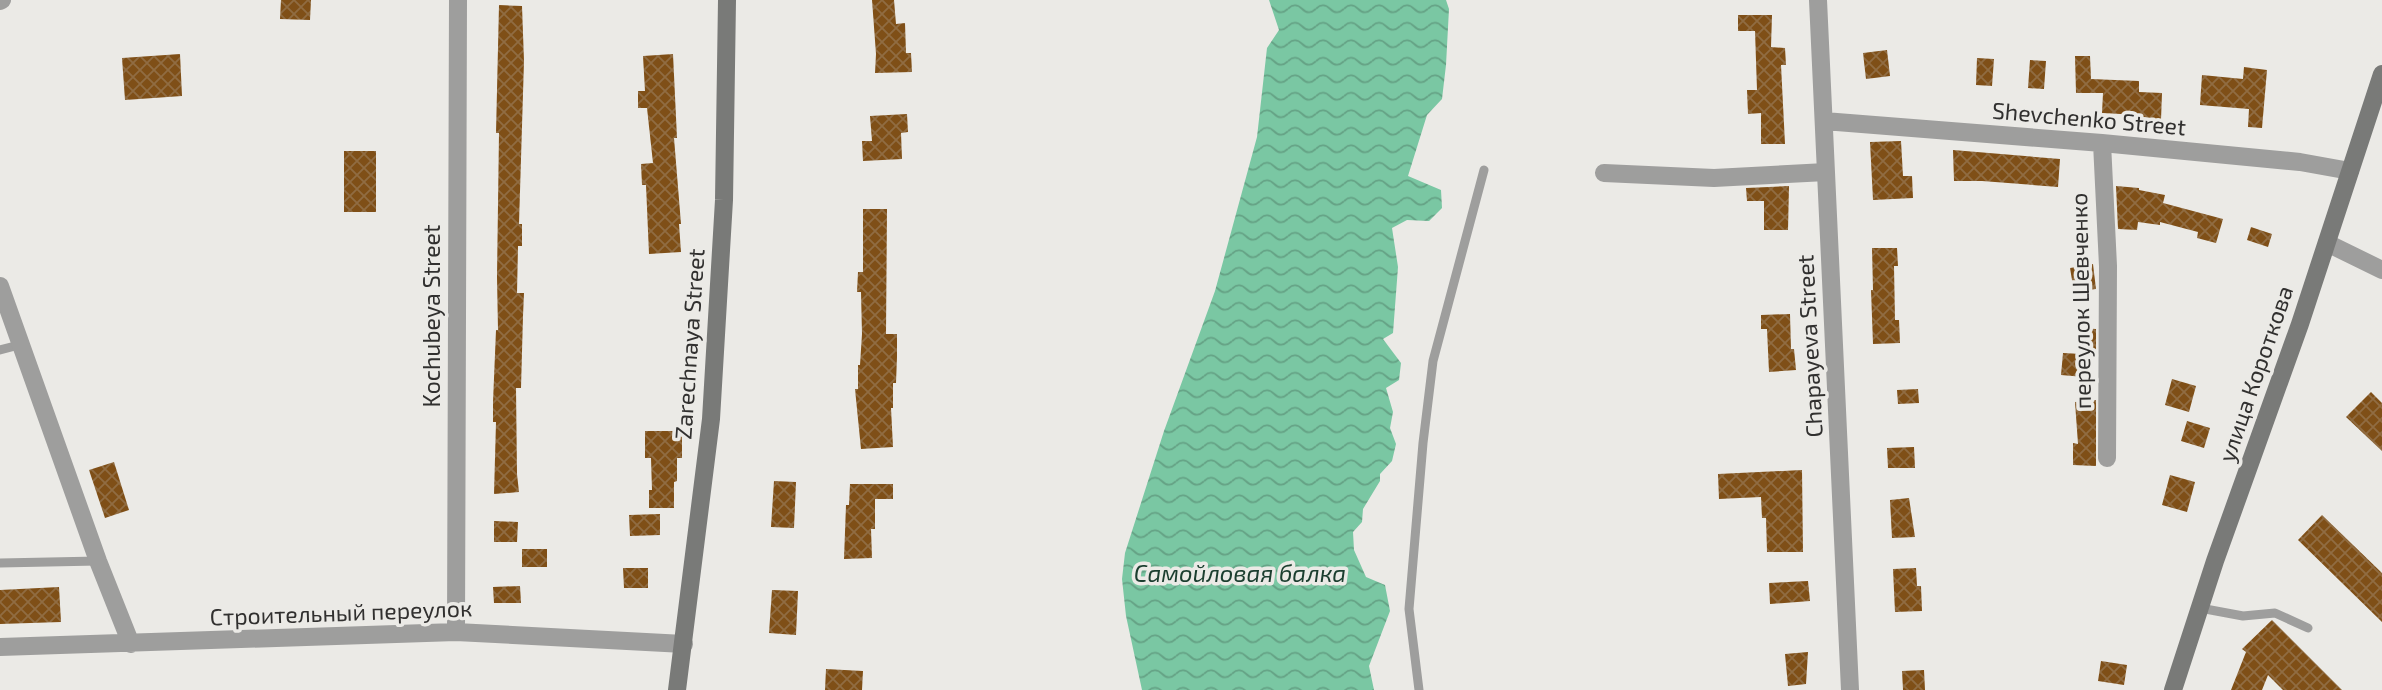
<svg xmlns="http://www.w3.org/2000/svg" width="2382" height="690" font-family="'Exo 2',sans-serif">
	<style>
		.water { fill: url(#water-waves) }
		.building { fill: url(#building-cross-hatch) }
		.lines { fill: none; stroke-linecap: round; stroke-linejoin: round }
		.lane { stroke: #9e9e9d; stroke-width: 9 }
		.street { stroke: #9e9e9d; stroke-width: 18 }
		.secondary { stroke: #797a78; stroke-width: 18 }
		.labels { text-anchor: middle; stroke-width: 7; stroke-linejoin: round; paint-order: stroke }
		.street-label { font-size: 23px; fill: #31302f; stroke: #ebeae6 }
		.water-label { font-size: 24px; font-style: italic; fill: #1b3e2f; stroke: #ebeae6 }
	</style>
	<defs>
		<pattern id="water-waves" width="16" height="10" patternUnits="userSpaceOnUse" patternTransform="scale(1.75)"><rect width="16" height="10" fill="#7ac7a3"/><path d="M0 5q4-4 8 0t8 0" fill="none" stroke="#65a285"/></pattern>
		<pattern id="building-cross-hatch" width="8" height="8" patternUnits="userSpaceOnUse" patternTransform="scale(1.75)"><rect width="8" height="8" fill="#7f4f17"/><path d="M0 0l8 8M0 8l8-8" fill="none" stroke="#906c42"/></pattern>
	</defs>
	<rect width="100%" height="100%" fill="#ebeae6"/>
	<path class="water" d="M 1269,0 L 1446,0 L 1449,9 L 1446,65 L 1442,99 L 1427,115 L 1408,176 L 1441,190 L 1442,208 L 1429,221 L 1407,220 L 1392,228 L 1398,267 L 1393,333 L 1383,339 L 1401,363 L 1399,380 L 1386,388 L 1393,412 L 1390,428 L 1396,444 L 1392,461 L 1380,474 L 1380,481 L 1363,509 L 1362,522 L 1353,532 L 1354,550 L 1366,577 L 1385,585 L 1390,611 L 1369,666 L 1374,690 L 1142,690 L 1126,616 L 1122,579 L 1125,553 L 1164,431 L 1215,291 L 1257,137 L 1267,48 L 1279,30 Z"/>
	<path class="building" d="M 281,0 L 311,0 L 310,20 L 280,19 Z
		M 872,0 L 894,0 L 896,24 L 905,23 L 906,53 L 911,53 L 912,72 L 875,73 L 876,54 Z
		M 499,5 L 522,6 L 524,61 L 519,224 L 522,224 L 522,246 L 518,246 L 517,293 L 524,293 L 523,316 L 521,388 L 516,388 L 517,474 L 519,492 L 494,494 L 496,422 L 493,422 L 493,402 L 496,330 L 498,330 L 497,277 L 499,133 L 496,133 Z
		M 1738,15 L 1772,15 L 1771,47 L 1785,48 L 1786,65 L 1781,65 L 1785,144 L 1761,144 L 1761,113 L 1748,114 L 1747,90 L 1757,90 L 1755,31 L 1738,31 Z
		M 1887,50 L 1890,76 L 1866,79 L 1863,53 Z
		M 180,54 L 182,96 L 125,100 L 122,58 Z
		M 673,54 L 677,138 L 674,138 L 681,224 L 679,224 L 681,252 L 649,254 L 646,185 L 642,185 L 641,164 L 653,163 L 647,108 L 638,108 L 638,91 L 645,91 L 643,56 Z
		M 2075,56 L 2090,56 L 2091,79 L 2139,81 L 2139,92 L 2162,93 L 2161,120 L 2139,119 L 2139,115 L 2102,113 L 2103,93 L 2076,93 Z
		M 1977,58 L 1994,59 L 1992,86 L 1976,85 Z
		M 2030,60 L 2046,61 L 2044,89 L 2028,88 Z
		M 2244,67 L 2267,70 L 2262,128 L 2248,127 L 2249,109 L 2200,105 L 2202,75 L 2243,79 Z
		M 907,114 L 908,132 L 901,133 L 902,159 L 863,161 L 862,141 L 872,141 L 870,116 Z
		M 1901,141 L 1903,176 L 1912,176 L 1913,198 L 1873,200 L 1870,142 Z
		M 1953,150 L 2060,159 L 2058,187 L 1982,181 L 1954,181 Z
		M 344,151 L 376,151 L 376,212 L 344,212 Z
		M 1789,186 L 1788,230 L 1764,230 L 1764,201 L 1747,201 L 1746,188 Z
		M 2116,186 L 2139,188 L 2139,190 L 2165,195 L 2163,203 L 2223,219 L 2216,243 L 2197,238 L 2198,232 L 2160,222 L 2160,225 L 2138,222 L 2137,230 L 2118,229 Z
		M 863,209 L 887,209 L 886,334 L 897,334 L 897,357 L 896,383 L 893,383 L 893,408 L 891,408 L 893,447 L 861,449 L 855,389 L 858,389 L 858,365 L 860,365 L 862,334 L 861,292 L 857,292 L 858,272 L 863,272 Z
		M 2251,227 L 2272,234 L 2268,247 L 2247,240 Z
		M 1872,248 L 1897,248 L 1898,266 L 1894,266 L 1895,320 L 1899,320 L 1900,343 L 1873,344 L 1871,290 L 1873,290 Z
		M 2093,264 L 2096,289 L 2074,292 L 2070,268 Z
		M 1790,314 L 1791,349 L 1794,349 L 1796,370 L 1769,372 L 1767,329 L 1761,329 L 1761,315 Z
		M 2082,328 L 2096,329 L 2096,355 L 2082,354 Z
		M 2063,353 L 2082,354 L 2084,377 L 2061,375 Z
		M 2172,379 L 2196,386 L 2189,412 L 2165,405 Z
		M 1918,389 L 1919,403 L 1898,404 L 1897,390 Z
		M 2371,392 L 2382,403 L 2382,451 L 2346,417 Z
		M 2096,400 L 2096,466 L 2073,465 L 2073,443 L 2078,444 L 2075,402 Z
		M 2187,421 L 2210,428 L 2204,448 L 2181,441 Z
		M 645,431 L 682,431 L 682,458 L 677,458 L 677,481 L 674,482 L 674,508 L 649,508 L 649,490 L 652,490 L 651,458 L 645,458 Z
		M 1914,447 L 1915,468 L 1888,468 L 1887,448 Z
		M 114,462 L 129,510 L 105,518 L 89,470 Z
		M 1802,470 L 1803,552 L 1767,552 L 1766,518 L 1762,518 L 1761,497 L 1719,499 L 1718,474 Z
		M 2170,475 L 2195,482 L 2187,512 L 2162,505 Z
		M 774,481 L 796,482 L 794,528 L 771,527 Z
		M 850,484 L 893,484 L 893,499 L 875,499 L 875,529 L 871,529 L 872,558 L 844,559 L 846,505 L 849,505 Z
		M 1909,498 L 1915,537 L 1892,538 L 1890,500 Z
		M 660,514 L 660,535 L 630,536 L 629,515 Z
		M 2322,515 L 2382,573 L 2382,622 L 2298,540 Z
		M 494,521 L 518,522 L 517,542 L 494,542 Z
		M 522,549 L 547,549 L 547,567 L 522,567 Z
		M 623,568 L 648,568 L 648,588 L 624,588 Z
		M 1916,568 L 1917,586 L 1921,586 L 1922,611 L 1895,612 L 1893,569 Z
		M 1808,581 L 1810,601 L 1770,604 L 1769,583 Z
		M 520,586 L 521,603 L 494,603 L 493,587 Z
		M 59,587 L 61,622 L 0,624 L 0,590 Z
		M 772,590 L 798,591 L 796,635 L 769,633 Z
		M 2272,620 L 2342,690 L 2283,690 L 2268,675 L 2262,690 L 2231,690 L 2246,652 L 2242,649 Z
		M 1808,652 L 1806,684 L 1788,686 L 1785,654 Z
		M 2101,661 L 2127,665 L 2124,685 L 2098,681 Z
		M 826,669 L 863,671 L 862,690 L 825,690 Z
		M 1924,670 L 1925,690 L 1903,690 L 1902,671 Z"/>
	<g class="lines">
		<path class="lane" d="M 0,350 L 19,345
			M 0,563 L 98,561
			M 2200,608 L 2243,616 L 2275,613 L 2308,628
			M 1419,690 L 1409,609 L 1423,443 L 1433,361 L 1484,170"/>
		<path class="street" d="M 1818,0 L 1850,690
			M 0,1 L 2,0
			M 1824,121 L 2102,143 L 2300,162 L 2350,171
			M 2102,143 L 2108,266 L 2107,458
			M 1604,173 L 1714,178 L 1826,172
			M 2327,243 L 2382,270
			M 0,286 L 98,561 L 131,644
			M 456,632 L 458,0
			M 0,647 L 456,632 L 684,644"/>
		<path class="secondary" d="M 677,690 L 711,419 L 724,200 L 727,0
			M 2173,690 L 2215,561 L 2300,324 L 2382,74"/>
	</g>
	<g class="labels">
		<g class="street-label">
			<text transform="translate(2089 119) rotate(5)" y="8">Shevchenko Street</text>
			<text transform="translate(2081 301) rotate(-91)" y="8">переулок Шевченко</text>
			<text transform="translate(432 316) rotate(-90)" y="8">Kochubeya Street</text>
			<text transform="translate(690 344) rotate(-86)" y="8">Zarechnaya Street</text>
			<text transform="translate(1810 346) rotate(-93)" y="8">Chapayeva Street</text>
			<text transform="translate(2256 374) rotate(-71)" y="8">улица Короткова</text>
			<text transform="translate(341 613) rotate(-2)" y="8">Строительный переулок</text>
		</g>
		<g class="water-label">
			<text x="1240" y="582">Самойловая балка</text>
		</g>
	</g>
</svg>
